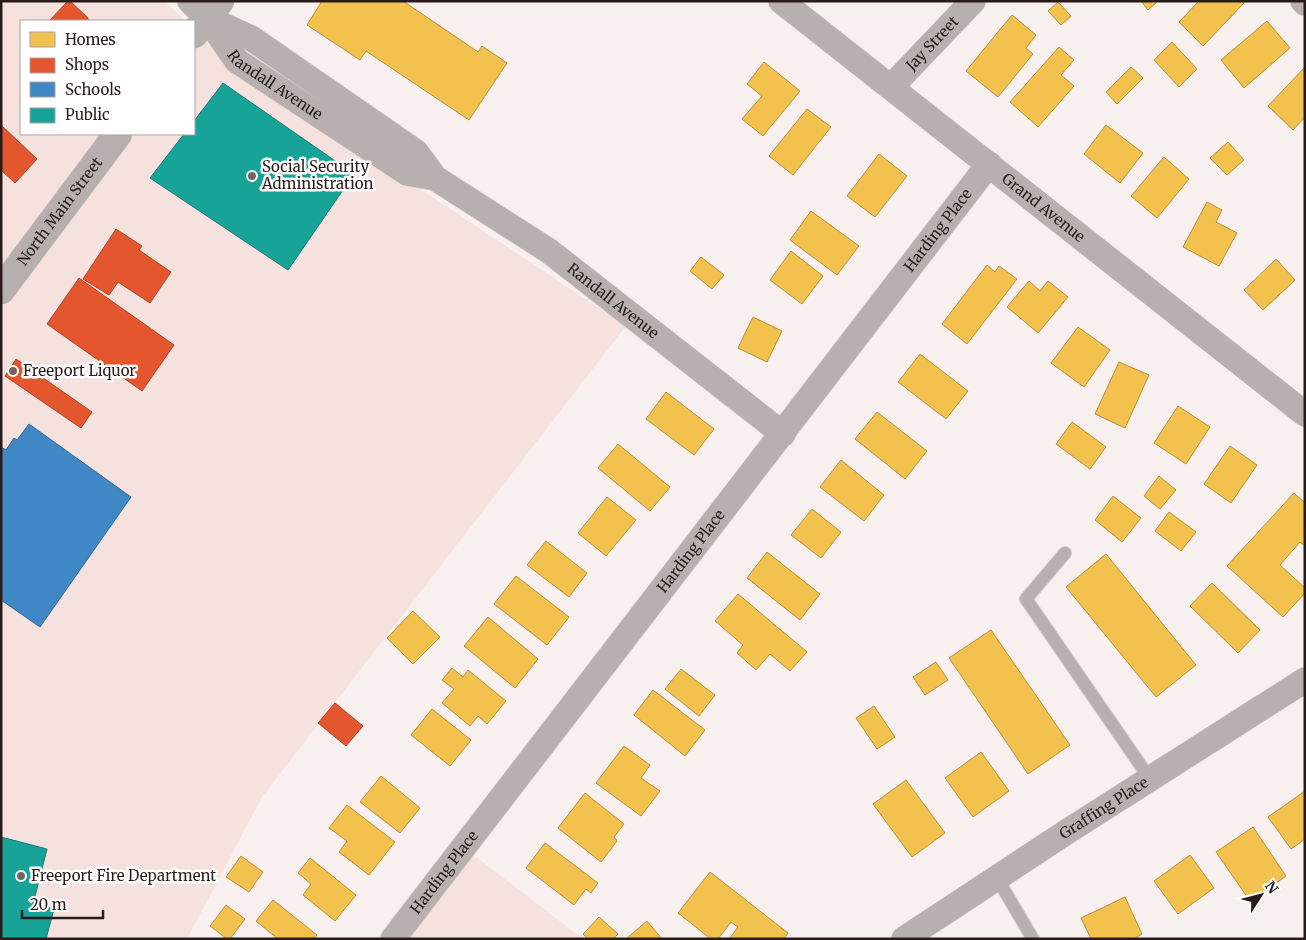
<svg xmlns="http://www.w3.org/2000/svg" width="1306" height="940" font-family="Merriweather,serif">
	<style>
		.built { fill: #f5e2de }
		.homes { fill: #f2c14e; stroke: #b58f3e }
		.shops { fill: #e4572e; stroke: #ac4528 }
		.schools { fill: #3f88c5; stroke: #386791 }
		.public { fill: #17a398; stroke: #1c7a72 }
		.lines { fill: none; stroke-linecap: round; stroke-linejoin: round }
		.service-casing { stroke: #d2cac8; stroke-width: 14 }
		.minor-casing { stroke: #d2cac8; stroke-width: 26 }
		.secondary-casing { stroke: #d2cac8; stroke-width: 29 }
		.service { stroke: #b7b0af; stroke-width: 12 }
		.minor { stroke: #b7b0af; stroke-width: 25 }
		.secondary { stroke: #b7afae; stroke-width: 28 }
		.poi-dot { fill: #716664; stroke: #fefefe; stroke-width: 2 }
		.labels { text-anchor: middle; stroke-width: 5; stroke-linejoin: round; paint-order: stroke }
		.street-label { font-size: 15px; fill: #281b19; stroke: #fefefe }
		.poi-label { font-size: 15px; fill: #281b19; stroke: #fefefe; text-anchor: start }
	</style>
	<rect width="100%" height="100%" fill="#f8f0ee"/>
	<path class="built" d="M 1,1 L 165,1 L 185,21 L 21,21 L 21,134 L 194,134 L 194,30 L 219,55 L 626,326 L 262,797 L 187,939 L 1,939 Z
		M 462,846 L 583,939 L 390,939 Z"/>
	<path class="homes" d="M 322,1 L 403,1 L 478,52 L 482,46 L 507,63 L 469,120 L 366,51 L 360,60 L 307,25 Z
		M 1141,1 L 1158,1 L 1148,10 Z
		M 1199,1 L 1243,1 L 1244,3 L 1203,46 L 1179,22 Z
		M 1058,2 L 1071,16 L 1061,25 L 1048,11 Z
		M 1012,15 L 1036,35 L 1026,48 L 1033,54 L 998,97 L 966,71 Z
		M 1267,21 L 1290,48 L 1244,88 L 1221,60 Z
		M 1172,42 L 1197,69 L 1179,87 L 1154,60 Z
		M 1059,47 L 1074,60 L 1061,75 L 1074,86 L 1038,127 L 1010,102 Z
		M 764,62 L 800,91 L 763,136 L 742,119 L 762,96 L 747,84 Z
		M 1131,67 L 1143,78 L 1117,104 L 1106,92 Z
		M 1305,67 L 1305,117 L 1293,130 L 1268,106 Z
		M 807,109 L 831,127 L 793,175 L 769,156 Z
		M 1106,125 L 1143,153 L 1120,183 L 1084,154 Z
		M 1228,142 L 1244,160 L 1227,175 L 1210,158 Z
		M 879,154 L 907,176 L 875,217 L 847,196 Z
		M 1164,157 L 1189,179 L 1157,218 L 1131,196 Z
		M 1207,202 L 1222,210 L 1216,222 L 1237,233 L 1219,266 L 1183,247 Z
		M 811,211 L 859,246 L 837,275 L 790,240 Z
		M 791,251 L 823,276 L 802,304 L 770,280 Z
		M 701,257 L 724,275 L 712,289 L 690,271 Z
		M 1276,259 L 1295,280 L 1263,310 L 1244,290 Z
		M 987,265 L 995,272 L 999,266 L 1017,279 L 967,344 L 942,324 Z
		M 1029,281 L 1040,291 L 1048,281 L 1068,297 L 1038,333 L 1007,307 Z
		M 753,317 L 782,331 L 767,362 L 738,348 Z
		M 1078,327 L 1110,350 L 1084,387 L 1051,363 Z
		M 920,354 L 968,391 L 946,419 L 898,382 Z
		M 1119,362 L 1149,375 L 1125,428 L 1095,414 Z
		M 666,392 L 714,429 L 694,455 L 646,419 Z
		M 1178,406 L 1210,427 L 1186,464 L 1154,443 Z
		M 877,412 L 927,451 L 905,479 L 855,439 Z
		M 1072,422 L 1106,447 L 1090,469 L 1056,444 Z
		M 618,444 L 670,487 L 650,511 L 598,468 Z
		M 1230,446 L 1257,465 L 1231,503 L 1204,484 Z
		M 841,460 L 884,495 L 864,521 L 820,487 Z
		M 1159,476 L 1176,490 L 1160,509 L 1144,496 Z
		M 1294,493 L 1305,503 L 1305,546 L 1300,542 L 1280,565 L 1305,588 L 1305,593 L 1283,617 L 1227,566 Z
		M 1113,496 L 1141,518 L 1122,542 L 1095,520 Z
		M 607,497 L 636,520 L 606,556 L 578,533 Z
		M 812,509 L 841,532 L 821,558 L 791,535 Z
		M 1169,512 L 1196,532 L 1181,551 L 1155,531 Z
		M 546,541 L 587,573 L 569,597 L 527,565 Z
		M 767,552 L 820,594 L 800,620 L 747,578 Z
		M 1106,554 L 1196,665 L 1156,697 L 1066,587 Z
		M 516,576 L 569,617 L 547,645 L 494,604 Z
		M 1212,583 L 1260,630 L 1238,653 L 1190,606 Z
		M 738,594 L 807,652 L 790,671 L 770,654 L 756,670 L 737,653 L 743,645 L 715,621 Z
		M 413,611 L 440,637 L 413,664 L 387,638 Z
		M 488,617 L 538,659 L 515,688 L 464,646 Z
		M 991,630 L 1070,745 L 1028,774 L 949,658 Z
		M 936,662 L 948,680 L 925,695 L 913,677 Z
		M 452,668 L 463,677 L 468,670 L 506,701 L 487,724 L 478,716 L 470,726 L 442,703 L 454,689 L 442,680 Z
		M 681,669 L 715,695 L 699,716 L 665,689 Z
		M 653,690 L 705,730 L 685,756 L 634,715 Z
		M 874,706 L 895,737 L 877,749 L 856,718 Z
		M 432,709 L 471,740 L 450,766 L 411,735 Z
		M 624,746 L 650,765 L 641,778 L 660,791 L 641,816 L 596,783 Z
		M 981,752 L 1009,791 L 973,817 L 945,778 Z
		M 381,776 L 420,808 L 400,833 L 360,802 Z
		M 906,780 L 945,833 L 912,857 L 873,804 Z
		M 1305,791 L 1305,839 L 1291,849 L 1268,817 Z
		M 585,793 L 624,824 L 614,837 L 617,841 L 601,862 L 558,828 Z
		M 347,805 L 395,842 L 369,875 L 339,852 L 347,841 L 329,828 Z
		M 1253,827 L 1286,876 L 1250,901 L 1216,852 Z
		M 545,843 L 598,883 L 591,893 L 586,889 L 574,905 L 526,868 Z
		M 1190,855 L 1214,888 L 1178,914 L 1154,881 Z
		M 241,856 L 263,872 L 249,892 L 226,877 Z
		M 310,858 L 356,895 L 335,921 L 303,895 L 311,884 L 298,873 Z
		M 710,872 L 788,933 L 784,939 L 729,939 L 738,927 L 731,922 L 718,939 L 711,939 L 678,913 Z
		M 1125,897 L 1142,934 L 1133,939 L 1091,939 L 1081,918 Z
		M 273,900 L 317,935 L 314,939 L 278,939 L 256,921 Z
		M 226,905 L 245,919 L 230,939 L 227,939 L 210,926 Z
		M 599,917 L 618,934 L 613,939 L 588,939 L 583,934 Z
		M 647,921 L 662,939 L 626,939 Z"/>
	<path class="shops" d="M 68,1 L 70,1 L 88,18 L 88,21 L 49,21 Z
		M 1,125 L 37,159 L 15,183 L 1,170 Z
		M 116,229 L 142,246 L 139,250 L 171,272 L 150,303 L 118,282 L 109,295 L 83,279 Z
		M 79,278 L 174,345 L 142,391 L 47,324 Z
		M 16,359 L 92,412 L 81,428 L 5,376 Z
		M 335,703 L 363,726 L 346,746 L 318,723 Z"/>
	<path class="schools" d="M 29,424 L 131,497 L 40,627 L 1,600 L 1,447 L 6,450 L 14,438 L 17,440 Z"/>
	<path class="public" d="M 223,83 L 354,174 L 288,270 L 150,178 L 184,134 L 194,134 L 194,121 Z
		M 1,837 L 47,849 L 33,904 L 54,909 L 46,939 L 1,939 Z"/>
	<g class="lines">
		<g class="service-casing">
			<path id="service" d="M 1065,553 L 1026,599 L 1150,779
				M 997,878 L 1033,939"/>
		</g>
		<g class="minor-casing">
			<g id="minor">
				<path id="s1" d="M 190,1 L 207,18 L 237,61 L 407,173 L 435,178 L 549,251 L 783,434"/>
				<path id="s2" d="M 781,1 L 1305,414"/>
				<path d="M 1303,1 L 1305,3"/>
				<path d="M 207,18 L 251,38 L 416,152 L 435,178"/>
				<path id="s3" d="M 891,87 L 973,1"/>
				<path id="s4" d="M 393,939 L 989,164"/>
				<path id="s5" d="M 904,939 L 1065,833 L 1305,680"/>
			</g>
		</g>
		<g class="secondary-casing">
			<g id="secondary">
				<path d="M 194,34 L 220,1"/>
				<path id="s6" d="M 1,290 L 118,134"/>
			</g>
		</g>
		<use href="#service" class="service"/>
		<use href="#minor" class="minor"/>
		<use href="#secondary" class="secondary"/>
	</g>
	<g class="poi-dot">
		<circle cx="252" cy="176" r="5"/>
		<circle cx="13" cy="371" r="5"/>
		<circle cx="21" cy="876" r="5"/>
	</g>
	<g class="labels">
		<g class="street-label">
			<text dy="5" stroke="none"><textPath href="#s3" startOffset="60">Jay Street</textPath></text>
			<text dy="5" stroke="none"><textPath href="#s1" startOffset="121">Randall Avenue</textPath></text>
			<text dy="5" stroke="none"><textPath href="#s2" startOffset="334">Grand Avenue</textPath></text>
			<text dy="5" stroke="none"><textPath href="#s6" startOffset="98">North Main Street</textPath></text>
			<text dy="5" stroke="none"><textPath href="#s4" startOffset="894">Harding Place</textPath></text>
			<text dy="5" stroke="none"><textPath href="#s1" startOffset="525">Randall Avenue</textPath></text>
			<text dy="5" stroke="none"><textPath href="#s4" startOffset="489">Harding Place</textPath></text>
			<text dy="5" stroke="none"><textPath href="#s5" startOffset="239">Graffing Place</textPath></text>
			<text dy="5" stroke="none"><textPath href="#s4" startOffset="84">Harding Place</textPath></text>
		</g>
		<g class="poi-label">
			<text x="262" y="172">Social Security<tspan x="262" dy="17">Administration</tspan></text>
			<text x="23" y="376">Freeport Liquor</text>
			<text x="31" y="881">Freeport Fire Department</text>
		</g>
	</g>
	<rect width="1306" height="940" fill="none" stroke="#281b19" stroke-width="5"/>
	<rect x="20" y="20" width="175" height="115" fill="#fefefe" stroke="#a8a3a2"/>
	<rect x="30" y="32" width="25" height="15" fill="#f2c14e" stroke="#a8a3a2"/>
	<text x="65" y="45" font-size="15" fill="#281b19">Homes</text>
	<rect x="30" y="58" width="25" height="15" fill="#e4572e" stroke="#a8a3a2"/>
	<text x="65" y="70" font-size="15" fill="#281b19">Shops</text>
	<rect x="30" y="82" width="25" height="15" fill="#3f88c5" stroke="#a8a3a2"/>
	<text x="65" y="95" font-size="15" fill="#281b19">Schools</text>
	<rect x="30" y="108" width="25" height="15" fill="#17a398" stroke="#a8a3a2"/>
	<text x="65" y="120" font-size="15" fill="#281b19">Public</text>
	<g transform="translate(1261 895) rotate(54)" stroke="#fefefe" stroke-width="4" paint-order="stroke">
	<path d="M0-4L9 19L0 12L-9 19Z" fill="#281b19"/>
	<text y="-8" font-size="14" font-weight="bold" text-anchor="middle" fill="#281b19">N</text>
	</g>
	<path d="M22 910v8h81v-8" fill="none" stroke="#281b19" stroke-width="2.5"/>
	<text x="30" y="910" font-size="15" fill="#281b19" stroke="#fefefe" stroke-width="4" paint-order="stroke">20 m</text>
</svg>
